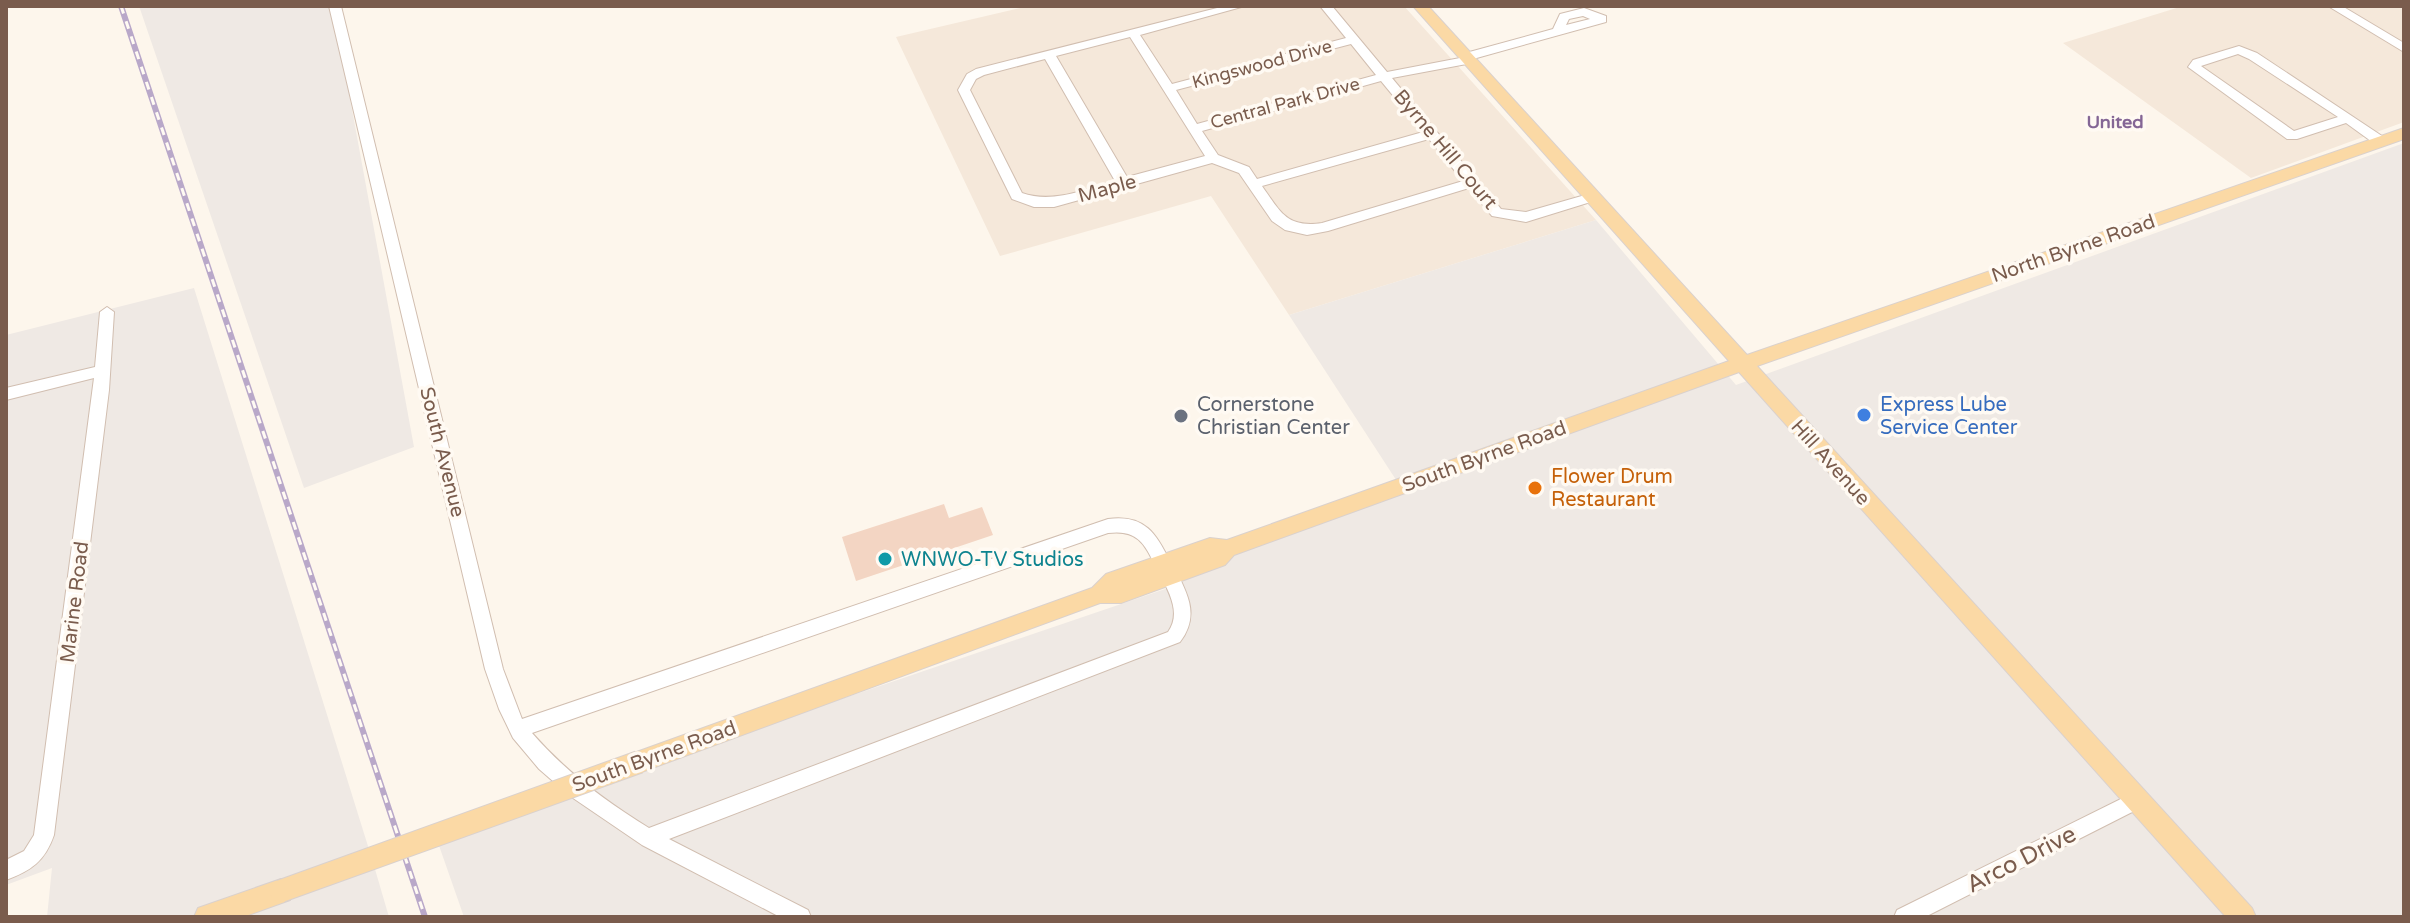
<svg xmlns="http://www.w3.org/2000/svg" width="2410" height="923" font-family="'Varela Round',sans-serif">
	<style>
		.residential { fill: #f5e8da }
		.industrial { fill: #efe9e4 }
		.building { fill: #f3d5c3 }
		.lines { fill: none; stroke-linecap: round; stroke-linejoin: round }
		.minor-casing { stroke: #d1beb0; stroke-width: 2 }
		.major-casing { stroke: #dad1cd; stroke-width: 2 }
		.minor { fill: #fff; fill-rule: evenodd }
		.major { fill: #fbd9a5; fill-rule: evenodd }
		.rail-casing { stroke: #b9a8c9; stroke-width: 6 }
		.rail { stroke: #fffaf3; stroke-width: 3; stroke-dasharray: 8; stroke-linecap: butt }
		.major-bridge-casing { stroke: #dad1cd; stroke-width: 24; stroke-linecap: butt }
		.major-bridge { stroke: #fbd9a5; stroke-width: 22 }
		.shop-dot { fill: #3f7fe0; stroke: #fffaf3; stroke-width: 3 }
		.worship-dot { fill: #6b7280; stroke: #fffaf3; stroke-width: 3 }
		.food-dot { fill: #e8710a; stroke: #fffaf3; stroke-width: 3 }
		.culture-dot { fill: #0f9aa8; stroke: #fffaf3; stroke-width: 3 }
		.labels { text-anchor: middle; stroke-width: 7; stroke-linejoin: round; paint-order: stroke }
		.far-street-label { font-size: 18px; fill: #7a5c4d; stroke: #fffaf3 }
		.far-neighbourhood-label { font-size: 18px; font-weight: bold; fill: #846695; stroke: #fffaf3 }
		.street-label { font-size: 20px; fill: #7a5c4d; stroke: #fffaf3 }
		.worship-label { font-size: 20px; fill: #5b616d; stroke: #fffaf3; text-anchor: start }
		.shop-label { font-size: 20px; fill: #366cbe; stroke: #fffaf3; text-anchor: start }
		.food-label { font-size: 20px; fill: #c56008; stroke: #fffaf3; text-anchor: start }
		.culture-label { font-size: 20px; fill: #0d838f; stroke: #fffaf3; text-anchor: start }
		.near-street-label { font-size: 24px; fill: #7a5c4d; stroke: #fffaf3 }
	</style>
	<rect width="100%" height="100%" fill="#fdf6ec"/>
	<path class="residential" d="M 1029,6 L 1404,6 L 1596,220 L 1289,315 L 1211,196 L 1000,256 L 896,37 Z
		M 2183,6 L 2404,6 L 2404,122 L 2251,178 L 2063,43 Z"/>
	<path class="industrial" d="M 139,6 L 333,6 L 414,447 L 304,488 Z
		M 2404,143 L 2404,917 L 464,917 L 436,837 L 1174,586 L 1281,529 L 1400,486 L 1289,315 L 1596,220 L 1736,385 Z
		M 194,288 L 372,859 L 389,917 L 47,917 L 52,868 L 6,885 L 6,335 Z"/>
	<path class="building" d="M 944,504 L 949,518 L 982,507 L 993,535 L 856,581 L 842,537 Z"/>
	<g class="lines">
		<g class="minor-casing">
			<path id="minor" d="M 329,6 L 341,6 L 503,669 L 522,719 L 1108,519 C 1145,514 1157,534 1171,564 L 1169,569 L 1163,571 L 1157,569 C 1145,545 1139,529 1108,533 L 532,733 C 566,772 605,801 649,828 L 1168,632 C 1181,614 1170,594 1161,576 L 1164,571 L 1170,569 L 1176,571 C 1189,596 1199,617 1180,642 L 669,839 L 808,910 L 811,917 L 780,917 L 642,845 L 570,796 L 539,769 L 513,738 L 499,709 L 485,669 Z
				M 1225,6 L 1245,6 L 1140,35 L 1172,84 L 1346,38 L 1320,6 L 1332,6 L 1387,72 L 1460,58 L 1462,54 L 1553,29 L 1560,14 L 1584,8 L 1606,16 L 1606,22 L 1473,59 L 1472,63 L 1392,78 L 1501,209 L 1526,212 L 1592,193 L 1599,197 L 1597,200 L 1526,222 L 1492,216 L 1469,188 L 1328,231 L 1307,235 L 1285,230 L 1272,221 L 1239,173 L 1212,163 L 1054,207 L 1034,207 L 1012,199 L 958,90 L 967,74 L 976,69 ZM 1583,16 L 1590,19 L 1566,25 L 1569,19 ZM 1130,37 L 1205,156 L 1127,177 L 1056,56 ZM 1351,44 L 1376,75 L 1197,124 L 1176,90 ZM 1045,59 L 1115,181 C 1085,189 1053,204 1022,193 L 970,90 L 976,79 L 984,75 ZM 1381,81 L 1423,132 L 1257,179 L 1249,167 L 1218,155 L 1202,131 ZM 1429,139 L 1463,181 L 1322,223 C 1287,228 1281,213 1262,186 Z
				M 2328,6 L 2342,6 L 2404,43 L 2404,52 Z
				M 2239,46 L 2257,53 L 2385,138 L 2385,144 L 2375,144 L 2346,123 L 2297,139 L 2287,139 L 2188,67 L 2193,60 ZM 2238,54 L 2249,59 L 2338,117 L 2294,131 L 2201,66 Z
				M 107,307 L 114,312 L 109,390 L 54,835 C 45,861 31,871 6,880 L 6,860 L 24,851 L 34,835 L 94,378 L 6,400 L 6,388 L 95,367 L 100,312 Z
				M 2137,791 L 2144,794 L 2147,800 L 2144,806 L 1925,917 L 1894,917 L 1897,910 Z"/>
		</g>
		<g class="major-casing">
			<path id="major" d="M 1413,6 L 1428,6 L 1747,355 L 2404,128 L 2404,139 L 1757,366 L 2252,908 L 2256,917 L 2226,917 L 1739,372 L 1234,555 L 1225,565 L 1121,603 L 1100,603 L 639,773 L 631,770 L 627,762 L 631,754 L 1092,588 L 1106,574 L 1210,538 L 1227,540 L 1729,361 Z
				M 281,879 L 290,882 L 294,891 L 290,900 L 243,917 L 194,917 L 198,908 Z"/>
		</g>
		<use href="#minor" class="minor"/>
		<use href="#major" class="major"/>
		<g class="rail-casing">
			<path id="rail" d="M 121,6 L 425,917"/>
		</g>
		<use href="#rail" class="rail"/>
		<g class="major-bridge-casing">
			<path id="major-bridge" d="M 281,891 L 639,762"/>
		</g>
		<use href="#major-bridge" class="major-bridge"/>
	</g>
	<circle class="shop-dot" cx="1864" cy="415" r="8"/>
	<circle class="worship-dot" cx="1181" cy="416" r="8"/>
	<circle class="food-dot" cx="1535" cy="488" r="8"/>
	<circle class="culture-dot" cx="885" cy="559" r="8"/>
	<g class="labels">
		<g class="far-street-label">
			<text transform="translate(1262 64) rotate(-15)" y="6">Kingswood Drive</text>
			<text transform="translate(1285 103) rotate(-15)" y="6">Central Park Drive</text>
		</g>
		<g class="far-neighbourhood-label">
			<text x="2115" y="128">United</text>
		</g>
		<g class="street-label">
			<text transform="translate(1446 149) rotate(50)" y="7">Byrne Hill Court</text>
			<text transform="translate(1107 188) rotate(-15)" y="7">Maple</text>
			<text transform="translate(2073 248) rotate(-19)" y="7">North Byrne Road</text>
			<text transform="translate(443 452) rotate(76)" y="7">South Avenue</text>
			<text transform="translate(1484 456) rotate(-20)" y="7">South Byrne Road</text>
			<text transform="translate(1831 462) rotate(48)" y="7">Hill Avenue</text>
			<text transform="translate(74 602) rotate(-83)" y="7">Marine Road</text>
			<text transform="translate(654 756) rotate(-20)" y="7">South Byrne Road</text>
		</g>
		<g class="worship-label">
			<text x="1197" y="411">Cornerstone<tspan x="1197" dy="23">Christian Center</tspan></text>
		</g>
		<g class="shop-label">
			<text x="1880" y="411">Express Lube<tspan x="1880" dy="23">Service Center</tspan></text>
		</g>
		<g class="food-label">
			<text x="1551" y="483">Flower Drum<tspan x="1551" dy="23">Restaurant</tspan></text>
		</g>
		<g class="culture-label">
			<text x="901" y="566">WNWO-TV Studios</text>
		</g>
		<g class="near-street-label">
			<text transform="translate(2021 859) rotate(-27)" y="8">Arco Drive</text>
		</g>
	</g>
	<rect width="2410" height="923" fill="none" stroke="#7a5c4d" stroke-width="16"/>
</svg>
